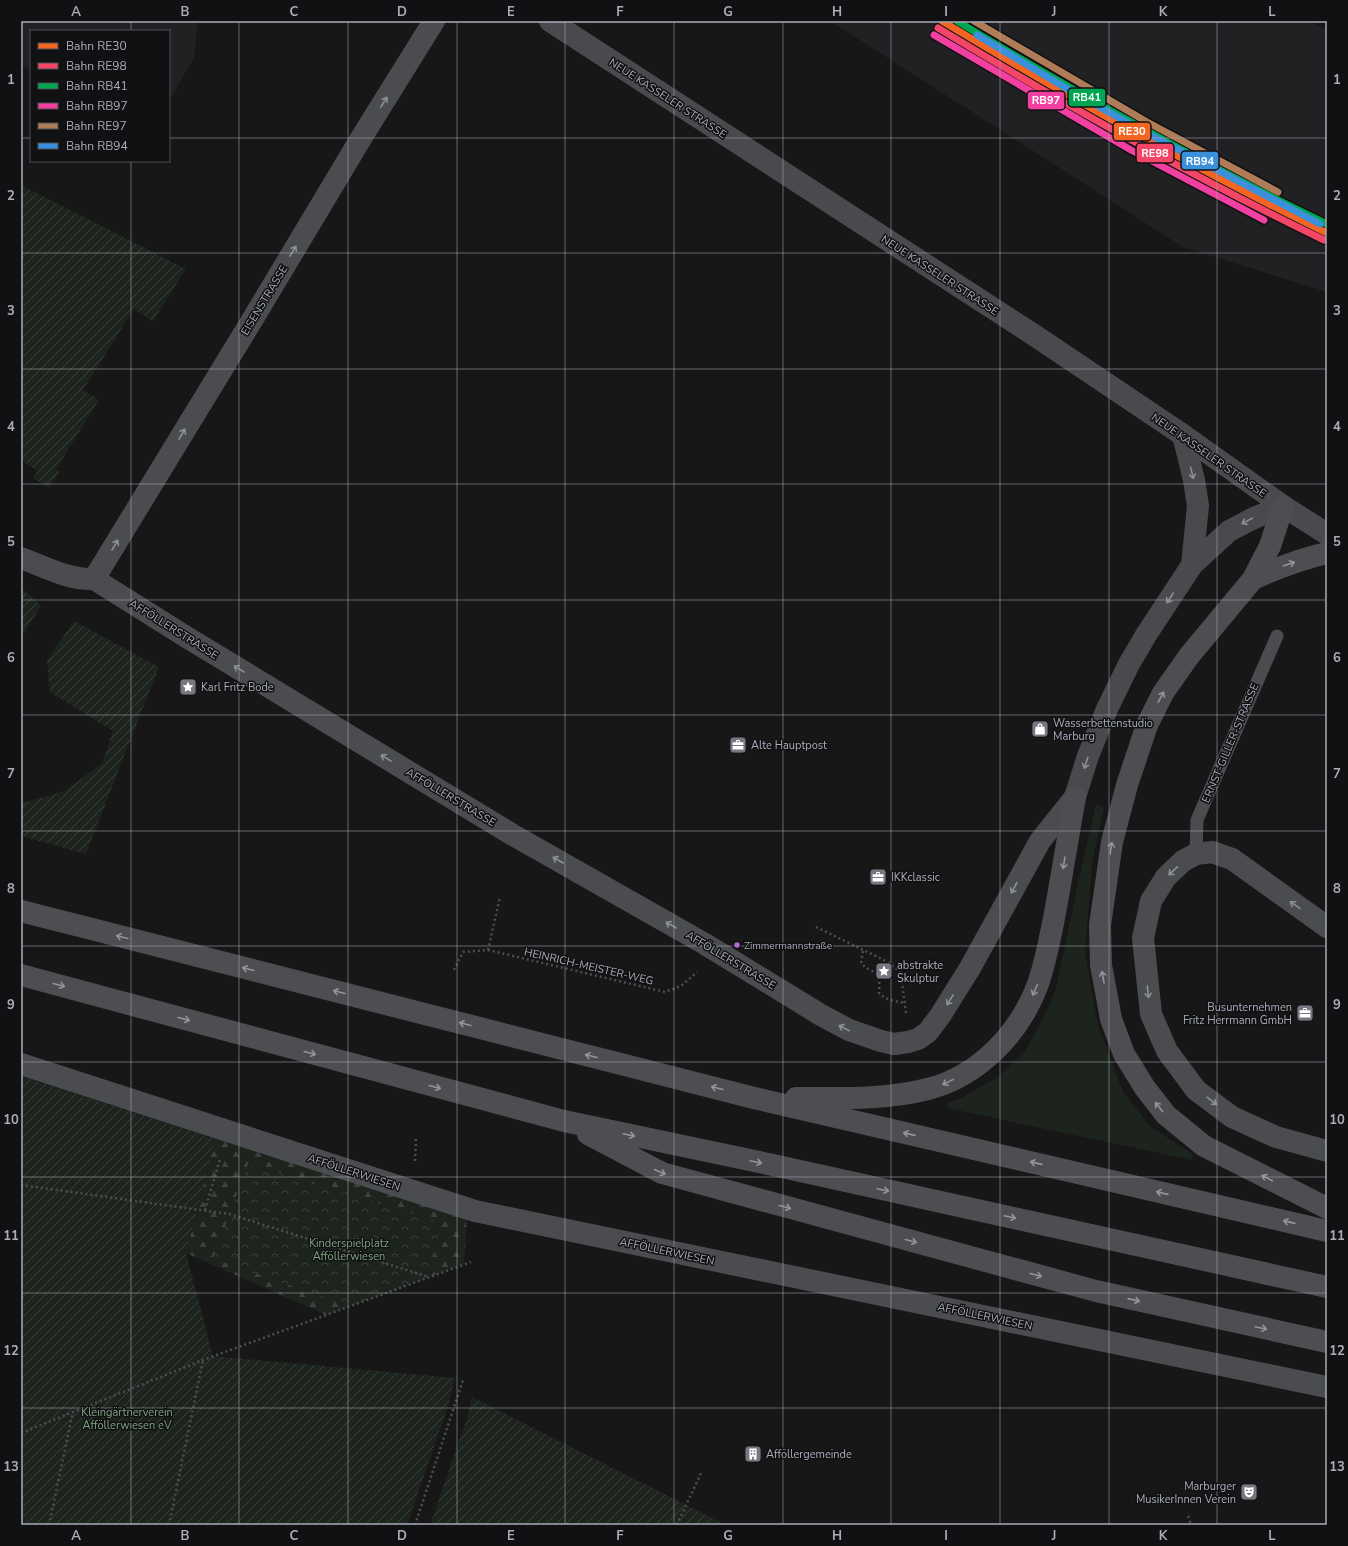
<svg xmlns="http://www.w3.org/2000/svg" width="1348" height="1546" font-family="'Nunito Sans',sans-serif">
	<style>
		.built { fill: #212123 }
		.grass { fill: #1d241e }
		.forest { fill: url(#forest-firs) }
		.park { fill: url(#park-crowns) }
		.garden { fill: url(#garden-furrows) }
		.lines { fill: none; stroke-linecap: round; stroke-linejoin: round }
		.path { stroke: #4d4e52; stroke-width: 2.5; stroke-dasharray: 2 3; stroke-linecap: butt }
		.service { stroke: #4b4c50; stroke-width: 13 }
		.minor { stroke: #4b4c50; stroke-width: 22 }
		.secondary { stroke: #4a4a4e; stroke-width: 22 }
		.trunk { stroke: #4e4e52; stroke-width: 22 }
		.rail-1-casing { stroke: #111113; stroke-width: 10 }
		.rail-2-casing { stroke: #111113; stroke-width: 10 }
		.rail-3-casing { stroke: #111113; stroke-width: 10 }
		.rail-4-casing { stroke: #111113; stroke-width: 10 }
		.rail-5-casing { stroke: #111113; stroke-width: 10 }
		.rail-6-casing { stroke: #111113; stroke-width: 10 }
		.rail-1 { stroke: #f26522; stroke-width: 7 }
		.rail-2 { stroke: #f34667; stroke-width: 7 }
		.rail-3 { stroke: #00a651; stroke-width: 7 }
		.rail-4 { stroke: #f240a1; stroke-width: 7 }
		.rail-5 { stroke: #b07c57; stroke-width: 7 }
		.rail-6 { stroke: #3a90db; stroke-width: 7 }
		.oneway { stroke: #8c9099 }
		.oneway2 { stroke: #8c8f98 }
		.oneway3 { stroke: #92959e }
		.grid { fill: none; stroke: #a8adb8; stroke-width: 1; stroke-opacity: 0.55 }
		.bus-dot { fill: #b06ccc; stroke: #111113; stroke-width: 1.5 }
		.labels { text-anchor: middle; stroke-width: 3; stroke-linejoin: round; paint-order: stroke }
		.bus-label { font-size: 10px; fill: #a8adb8; stroke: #111113; text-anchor: start }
		.street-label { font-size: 11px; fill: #a8adb8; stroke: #111113 }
		.poi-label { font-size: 11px; fill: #a8adb8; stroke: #111113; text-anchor: start }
		.park-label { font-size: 11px; fill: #7fa381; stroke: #111113 }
		.line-badge { stroke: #111113; stroke-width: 1.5 }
		.badge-label { font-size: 11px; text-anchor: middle; font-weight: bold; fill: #fff }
		.neatline { fill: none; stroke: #a8adb8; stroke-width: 1.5 }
		.grid-label { font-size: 13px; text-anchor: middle; font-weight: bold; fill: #a8adb8 }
	</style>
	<defs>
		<pattern id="forest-firs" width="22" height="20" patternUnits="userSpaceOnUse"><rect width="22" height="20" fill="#1d241e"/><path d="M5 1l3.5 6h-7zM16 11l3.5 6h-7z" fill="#3b413d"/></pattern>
		<pattern id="park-crowns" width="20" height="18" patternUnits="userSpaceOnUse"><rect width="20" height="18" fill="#1d241e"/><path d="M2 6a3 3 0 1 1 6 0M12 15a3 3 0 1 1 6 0" fill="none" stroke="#3b413d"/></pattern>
		<pattern id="garden-furrows" width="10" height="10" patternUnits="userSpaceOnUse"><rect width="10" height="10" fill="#1d241e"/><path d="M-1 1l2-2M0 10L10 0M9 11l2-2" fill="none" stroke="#3b413d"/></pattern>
	</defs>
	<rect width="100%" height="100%" fill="#171717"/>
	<path class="built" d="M 21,21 L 198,21 L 194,58 L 169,101 L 169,31 L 31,31 L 31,71 L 21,65 Z
		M 830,21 L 1306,21 L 1327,29 L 1327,292 L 1183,247 Z"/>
	<path class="grass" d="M 1096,804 L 1104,808 L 1092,863 L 1085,952 L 1098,1026 L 1123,1092 L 1151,1127 L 1193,1154 L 1192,1160 L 947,1108 L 948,1102 L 960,1099 L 996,1078 L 1024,1053 L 1045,1015 L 1056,988 L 1082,865 Z"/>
	<path class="forest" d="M 215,1139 L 467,1215 L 464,1264 L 326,1315 L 186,1253 Z"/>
	<path class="park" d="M 248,1164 L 441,1222 L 429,1277 L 350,1306 L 213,1259 Z"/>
	<path class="garden" d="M 21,185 L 186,269 L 153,321 L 134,309 L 83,390 L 99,400 L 56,469 L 60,472 L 49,488 L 33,478 L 38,471 L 21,460 Z
		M 21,587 L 41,606 L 21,638 Z
		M 74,621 L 159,667 L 86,854 L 21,836 L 21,801 L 26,802 L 65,791 L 102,763 L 113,731 L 50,692 L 47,660 Z
		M 21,1076 L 215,1139 L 186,1253 L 213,1356 L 455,1378 L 448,1406 L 407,1525 L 21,1525 Z
		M 472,1397 L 726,1525 L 430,1525 L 468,1415 Z"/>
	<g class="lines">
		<path class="path" d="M 816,927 L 886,961 L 897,969 L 901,974 L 906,1013
			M 488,950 L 500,897
			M 863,951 L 861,963 C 874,977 881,966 879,993 C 885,1000 895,1001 904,1003
			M 454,970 L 463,952 L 488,950 L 665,992 L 681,986 L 697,972
			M 415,1161 L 416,1137
			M 21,1185 L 229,1214 L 429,1277
			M 205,1210 L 220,1159
			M 21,1433 L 203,1360 L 471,1262
			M 1188,1516 L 1191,1525
			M 49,1525 L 73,1411
			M 169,1525 L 203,1360
			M 415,1525 L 463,1380
			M 677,1525 L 701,1473"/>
		<path class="service" d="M 1196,854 L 1197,820 L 1277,636"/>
		<path class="minor" d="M 21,558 C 45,567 68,580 94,579 L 188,638 L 513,835 L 705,944 L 821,1015 L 849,1030 L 881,1041 L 894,1044 L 908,1042 L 918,1039 L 928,1032 L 940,1016 L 970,968 L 1040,841 L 1075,797
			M 94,579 L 254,317 L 363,135 L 434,21
			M 1327,927 L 1232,859 L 1212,852 L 1196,854 L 1183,861 L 1166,877 L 1151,901 L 1143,938 L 1151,1014 L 1167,1051 L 1196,1090 L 1232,1117 L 1276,1137 L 1327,1151
			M 21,1064 L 475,1211 L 1327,1387"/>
		<path class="secondary" d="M 550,21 L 1037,337 L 1183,435 L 1283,506 L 1327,534
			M 1183,435 L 1194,480 L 1198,506 L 1192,565
			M 1075,797 L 1088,756 L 1107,709 L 1129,664 L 1146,635 L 1192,565 L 1229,531 L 1254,518 L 1283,506"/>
		<path class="trunk" d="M 1283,506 L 1270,546 L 1253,579 L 1189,656 L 1163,693 L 1147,725 L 1127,785 L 1112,842 L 1100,925 L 1101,965 L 1111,1019 L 1124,1054 L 1145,1088 L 1166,1115 L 1204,1146 L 1327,1208
			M 1253,579 C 1277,568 1301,559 1327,553
			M 21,911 L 754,1098 L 1327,1231
			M 21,975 L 564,1121 L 773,1165 L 1327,1287
			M 796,1098 C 840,1098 885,1100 928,1089 C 979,1076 1020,1033 1038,984 C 1047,958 1052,929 1057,902 C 1063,867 1069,832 1075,797
			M 588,1134 L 662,1173 L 1096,1291 L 1327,1342"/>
		<g class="rail-1-casing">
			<path id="rail-1" d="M 942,21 C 1068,97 1195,169 1327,233"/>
		</g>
		<g class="rail-2-casing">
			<path id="rail-2" d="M 938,28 C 1064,104 1191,176 1324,240"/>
		</g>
		<g class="rail-3-casing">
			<path id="rail-3" d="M 957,21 C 1078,94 1200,163 1327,224"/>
		</g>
		<g class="rail-4-casing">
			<path id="rail-4" d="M 934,35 L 1131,150 L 1264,220"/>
		</g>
		<g class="rail-5-casing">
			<path id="rail-5" d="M 974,21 L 1147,122 L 1278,192"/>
		</g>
		<g class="rail-6-casing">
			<path id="rail-6" d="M 977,35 L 1076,94 L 1141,130 L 1320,224"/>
		</g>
		<use href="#rail-1" class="rail-1"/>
		<use href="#rail-2" class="rail-2"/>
		<use href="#rail-3" class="rail-3"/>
		<use href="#rail-4" class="rail-4"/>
		<use href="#rail-5" class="rail-5"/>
		<use href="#rail-6" class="rail-6"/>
	</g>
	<defs><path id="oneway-shaft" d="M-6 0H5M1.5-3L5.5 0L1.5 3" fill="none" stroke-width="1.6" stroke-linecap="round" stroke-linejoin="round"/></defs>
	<g class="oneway">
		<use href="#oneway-shaft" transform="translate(384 102) rotate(-58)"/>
		<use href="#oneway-shaft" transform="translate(293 251) rotate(-59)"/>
		<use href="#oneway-shaft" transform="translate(182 434) rotate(-59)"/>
		<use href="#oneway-shaft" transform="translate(115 545) rotate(-59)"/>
		<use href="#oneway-shaft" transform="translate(239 669) rotate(-149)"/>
		<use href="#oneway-shaft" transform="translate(386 758) rotate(-149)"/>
		<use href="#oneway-shaft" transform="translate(558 860) rotate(-150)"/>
		<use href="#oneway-shaft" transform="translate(1173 871) rotate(137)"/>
		<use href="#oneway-shaft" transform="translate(1014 888) rotate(119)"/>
		<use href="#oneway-shaft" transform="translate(1295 905) rotate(-145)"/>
		<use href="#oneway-shaft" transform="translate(671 925) rotate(-150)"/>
		<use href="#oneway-shaft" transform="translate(1148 992) rotate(83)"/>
		<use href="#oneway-shaft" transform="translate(950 1000) rotate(122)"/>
		<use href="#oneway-shaft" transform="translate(844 1028) rotate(-153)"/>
		<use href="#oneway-shaft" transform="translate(1212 1101) rotate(38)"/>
	</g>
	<g class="oneway2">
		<use href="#oneway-shaft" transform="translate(1192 473) rotate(76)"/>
		<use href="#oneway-shaft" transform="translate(1247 521) rotate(152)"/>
		<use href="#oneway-shaft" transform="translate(1170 598) rotate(123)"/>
		<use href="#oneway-shaft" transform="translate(1086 763) rotate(108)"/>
	</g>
	<g class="oneway3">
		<use href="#oneway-shaft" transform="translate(1289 564) rotate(-19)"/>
		<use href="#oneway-shaft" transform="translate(1161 697) rotate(-62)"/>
		<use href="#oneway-shaft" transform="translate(1111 848) rotate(-82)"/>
		<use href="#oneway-shaft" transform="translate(1064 863) rotate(99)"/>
		<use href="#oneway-shaft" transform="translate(122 937) rotate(-166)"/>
		<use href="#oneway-shaft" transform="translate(248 969) rotate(-166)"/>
		<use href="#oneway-shaft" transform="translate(1103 977) rotate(-100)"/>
		<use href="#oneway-shaft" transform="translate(59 985) rotate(15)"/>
		<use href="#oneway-shaft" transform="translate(1035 990) rotate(114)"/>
		<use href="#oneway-shaft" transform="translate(339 992) rotate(-166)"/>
		<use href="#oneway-shaft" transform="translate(184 1019) rotate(15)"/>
		<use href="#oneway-shaft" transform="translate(465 1024) rotate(-166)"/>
		<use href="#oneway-shaft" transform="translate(310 1053) rotate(15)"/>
		<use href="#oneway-shaft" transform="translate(591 1056) rotate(-166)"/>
		<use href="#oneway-shaft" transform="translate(948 1082) rotate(154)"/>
		<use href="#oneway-shaft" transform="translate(435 1087) rotate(15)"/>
		<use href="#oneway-shaft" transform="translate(717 1088) rotate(-166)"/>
		<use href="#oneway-shaft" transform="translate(1159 1107) rotate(-128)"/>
		<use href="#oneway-shaft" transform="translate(909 1134) rotate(-167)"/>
		<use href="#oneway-shaft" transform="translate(629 1135) rotate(12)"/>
		<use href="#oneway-shaft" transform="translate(756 1162) rotate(12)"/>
		<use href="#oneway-shaft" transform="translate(1036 1163) rotate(-167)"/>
		<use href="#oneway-shaft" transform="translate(660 1172) rotate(24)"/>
		<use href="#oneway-shaft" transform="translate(1267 1178) rotate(-153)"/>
		<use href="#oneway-shaft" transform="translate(883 1190) rotate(12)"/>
		<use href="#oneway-shaft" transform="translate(1162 1193) rotate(-167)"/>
		<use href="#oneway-shaft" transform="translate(785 1207) rotate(15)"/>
		<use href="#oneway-shaft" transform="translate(1010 1217) rotate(12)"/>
		<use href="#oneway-shaft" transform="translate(1289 1222) rotate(-167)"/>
		<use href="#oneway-shaft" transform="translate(911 1241) rotate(15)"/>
		<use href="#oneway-shaft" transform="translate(1036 1275) rotate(15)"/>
		<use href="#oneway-shaft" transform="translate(1134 1300) rotate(13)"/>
		<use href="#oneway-shaft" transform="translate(1261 1328) rotate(12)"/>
	</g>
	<path class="grid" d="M 131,21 L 131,31M 239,21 L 239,1525M 348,21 L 348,1525M 457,21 L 457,1525M 565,21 L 565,1525M 674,21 L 674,1525M 783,21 L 783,1525M 891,21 L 891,1525M 1000,21 L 1000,1525M 1109,21 L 1109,1525M 1217,21 L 1217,1525M 21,138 L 31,138M 169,138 L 1327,138M 131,161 L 131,1525M 21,253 L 1327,253M 21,369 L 1327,369M 21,484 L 1327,484M 21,600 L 1327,600M 21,715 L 1327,715M 21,831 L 1327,831M 21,946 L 1327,946M 21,1062 L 1327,1062M 21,1177 L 1327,1177M 21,1293 L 1327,1293M 21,1408 L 1327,1408"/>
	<defs>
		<g id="sight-square" transform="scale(0.9)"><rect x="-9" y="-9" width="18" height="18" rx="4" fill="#757880" stroke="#111113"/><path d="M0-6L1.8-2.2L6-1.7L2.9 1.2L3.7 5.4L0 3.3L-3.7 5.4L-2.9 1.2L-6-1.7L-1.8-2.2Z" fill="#fff"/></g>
		<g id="shop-square" transform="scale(0.9)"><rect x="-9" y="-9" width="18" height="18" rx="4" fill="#757880" stroke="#111113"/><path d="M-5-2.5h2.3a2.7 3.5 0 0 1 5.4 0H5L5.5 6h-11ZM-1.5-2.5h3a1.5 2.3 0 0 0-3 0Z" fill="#fff"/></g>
		<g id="office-square" transform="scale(0.9)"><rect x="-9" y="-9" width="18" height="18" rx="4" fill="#757880" stroke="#111113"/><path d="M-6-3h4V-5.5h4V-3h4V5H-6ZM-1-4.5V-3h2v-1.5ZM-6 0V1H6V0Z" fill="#fff"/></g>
		<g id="building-square" transform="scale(0.9)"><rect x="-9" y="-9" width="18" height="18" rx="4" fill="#757880" stroke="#111113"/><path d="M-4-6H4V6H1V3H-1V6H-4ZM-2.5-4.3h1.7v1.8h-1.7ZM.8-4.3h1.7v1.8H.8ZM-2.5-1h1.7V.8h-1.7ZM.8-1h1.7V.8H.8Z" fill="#fff"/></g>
		<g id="theatre-square" transform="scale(0.9)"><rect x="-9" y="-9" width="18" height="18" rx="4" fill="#757880" stroke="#111113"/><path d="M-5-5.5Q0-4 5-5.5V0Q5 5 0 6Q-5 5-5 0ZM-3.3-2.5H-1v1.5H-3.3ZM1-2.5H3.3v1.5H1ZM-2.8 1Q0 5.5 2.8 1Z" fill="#fff"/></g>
	</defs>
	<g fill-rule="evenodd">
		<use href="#sight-square" x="188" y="687"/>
		<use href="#shop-square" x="1040" y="729"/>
		<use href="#office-square" x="738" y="745"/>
		<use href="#office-square" x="878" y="877"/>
		<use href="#sight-square" x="884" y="971"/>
		<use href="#office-square" x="1305" y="1013"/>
		<use href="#building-square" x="753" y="1454"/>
		<use href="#theatre-square" x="1249" y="1492"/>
	</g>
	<circle class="bus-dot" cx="737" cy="945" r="3.5"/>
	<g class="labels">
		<g class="bus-label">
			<text x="744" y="949">Zimmermannstraße</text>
		</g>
		<g class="street-label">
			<text transform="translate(668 98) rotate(33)" y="4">NEUE KASSELER STRASSE</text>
			<text transform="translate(940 275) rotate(33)" y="4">NEUE KASSELER STRASSE</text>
			<text transform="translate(264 300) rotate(-59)" y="4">EISENSTRASSE</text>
			<text transform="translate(1209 455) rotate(35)" y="4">NEUE KASSELER STRASSE</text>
			<text transform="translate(174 629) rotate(32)" y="4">AFFÖLLERSTRASSE</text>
			<text transform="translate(1230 743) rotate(-67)" y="4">ERNST-GILLER-STRASSE</text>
			<text transform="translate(451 797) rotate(31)" y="4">AFFÖLLERSTRASSE</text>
			<text transform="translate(731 960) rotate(31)" y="4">AFFÖLLERSTRASSE</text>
			<text transform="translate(589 966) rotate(13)" y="4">HEINRICH-MEISTER-WEG</text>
			<text transform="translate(354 1172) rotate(18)" y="4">AFFÖLLERWIESEN</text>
			<text transform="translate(667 1251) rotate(12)" y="4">AFFÖLLERWIESEN</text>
			<text transform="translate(985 1316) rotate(12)" y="4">AFFÖLLERWIESEN</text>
		</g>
		<g class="poi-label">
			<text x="201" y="691">Karl Fritz Bode</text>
			<text x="1053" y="727">Wasserbettenstudio<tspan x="1053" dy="13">Marburg</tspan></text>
			<text x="751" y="749">Alte Hauptpost</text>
			<text x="891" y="881">IKKclassic</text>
			<text x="897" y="969">abstrakte<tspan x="897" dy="13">Skulptur</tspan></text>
			<text x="1292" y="1011" text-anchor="end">Busunternehmen<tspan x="1292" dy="13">Fritz Herrmann GmbH</tspan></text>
			<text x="766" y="1458">Afföllergemeinde</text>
			<text x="1236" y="1490" text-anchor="end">Marburger<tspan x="1236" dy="13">MusikerInnen Verein</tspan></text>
		</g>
		<g class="park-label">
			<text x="349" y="1247">Kinderspielplatz<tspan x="349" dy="13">Afföllerwiesen</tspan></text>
			<text x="127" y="1416">Kleingärtnerverein<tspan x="127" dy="13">Afföllerwiesen eV</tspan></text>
		</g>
	</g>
	<g class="line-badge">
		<rect x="1068" y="88" width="38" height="19" rx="4" fill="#00a651"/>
		<rect x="1027" y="91" width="38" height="19" rx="4" fill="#f240a1"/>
		<rect x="1113" y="122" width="38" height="19" rx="4" fill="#f26522"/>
		<rect x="1136" y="143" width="38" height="20" rx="4" fill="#f34667"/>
		<rect x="1181" y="151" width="38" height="19" rx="4" fill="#3a90db"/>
	</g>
	<g class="badge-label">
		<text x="1087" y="101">RB41</text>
		<text x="1046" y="104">RB97</text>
		<text x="1132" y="135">RE30</text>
		<text x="1155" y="157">RE98</text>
		<text x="1200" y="165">RB94</text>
	</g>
	<rect width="1348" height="1546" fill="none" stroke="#111113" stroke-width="44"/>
	<rect x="30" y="30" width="140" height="132" fill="#111113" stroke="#4d4f55"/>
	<rect x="38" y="43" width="20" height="6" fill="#f26522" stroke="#4d4f55"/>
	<text x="66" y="50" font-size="12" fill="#a8adb8">Bahn RE30</text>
	<rect x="38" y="63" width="20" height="6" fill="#f34667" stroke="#4d4f55"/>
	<text x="66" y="70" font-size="12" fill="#a8adb8">Bahn RE98</text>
	<rect x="38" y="83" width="20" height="6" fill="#00a651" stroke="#4d4f55"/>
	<text x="66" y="90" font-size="12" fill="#a8adb8">Bahn RB41</text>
	<rect x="38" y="103" width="20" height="6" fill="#f240a1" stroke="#4d4f55"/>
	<text x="66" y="110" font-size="12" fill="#a8adb8">Bahn RB97</text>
	<rect x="38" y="123" width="20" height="6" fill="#b07c57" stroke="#4d4f55"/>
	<text x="66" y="130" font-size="12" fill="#a8adb8">Bahn RE97</text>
	<rect x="38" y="143" width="20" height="6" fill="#3a90db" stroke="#4d4f55"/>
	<text x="66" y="150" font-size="12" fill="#a8adb8">Bahn RB94</text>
	<rect x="22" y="22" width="1304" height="1502" class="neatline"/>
	<g class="grid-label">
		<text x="76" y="16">A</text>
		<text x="185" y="16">B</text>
		<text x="294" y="16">C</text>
		<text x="402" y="16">D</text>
		<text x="511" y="16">E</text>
		<text x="620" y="16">F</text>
		<text x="728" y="16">G</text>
		<text x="837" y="16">H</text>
		<text x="946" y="16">I</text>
		<text x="1054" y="16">J</text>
		<text x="1163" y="16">K</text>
		<text x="1272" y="16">L</text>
		<text x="11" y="84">1</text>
		<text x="1337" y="84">1</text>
		<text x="11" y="200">2</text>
		<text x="1337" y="200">2</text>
		<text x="11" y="315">3</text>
		<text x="1337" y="315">3</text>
		<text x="11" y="431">4</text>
		<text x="1337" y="431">4</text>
		<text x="11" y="546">5</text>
		<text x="1337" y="546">5</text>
		<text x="11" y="662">6</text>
		<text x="1337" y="662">6</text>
		<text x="11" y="778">7</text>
		<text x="1337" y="778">7</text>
		<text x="11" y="893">8</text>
		<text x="1337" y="893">8</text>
		<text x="11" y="1009">9</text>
		<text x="1337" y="1009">9</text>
		<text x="11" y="1124">10</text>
		<text x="1337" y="1124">10</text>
		<text x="11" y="1240">11</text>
		<text x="1337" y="1240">11</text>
		<text x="11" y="1355">12</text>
		<text x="1337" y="1355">12</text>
		<text x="11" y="1471">13</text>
		<text x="1337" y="1471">13</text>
		<text x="76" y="1540">A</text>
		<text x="185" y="1540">B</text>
		<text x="294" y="1540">C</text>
		<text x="402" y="1540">D</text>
		<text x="511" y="1540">E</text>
		<text x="620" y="1540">F</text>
		<text x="728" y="1540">G</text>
		<text x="837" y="1540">H</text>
		<text x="946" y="1540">I</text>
		<text x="1054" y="1540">J</text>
		<text x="1163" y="1540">K</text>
		<text x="1272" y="1540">L</text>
	</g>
</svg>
